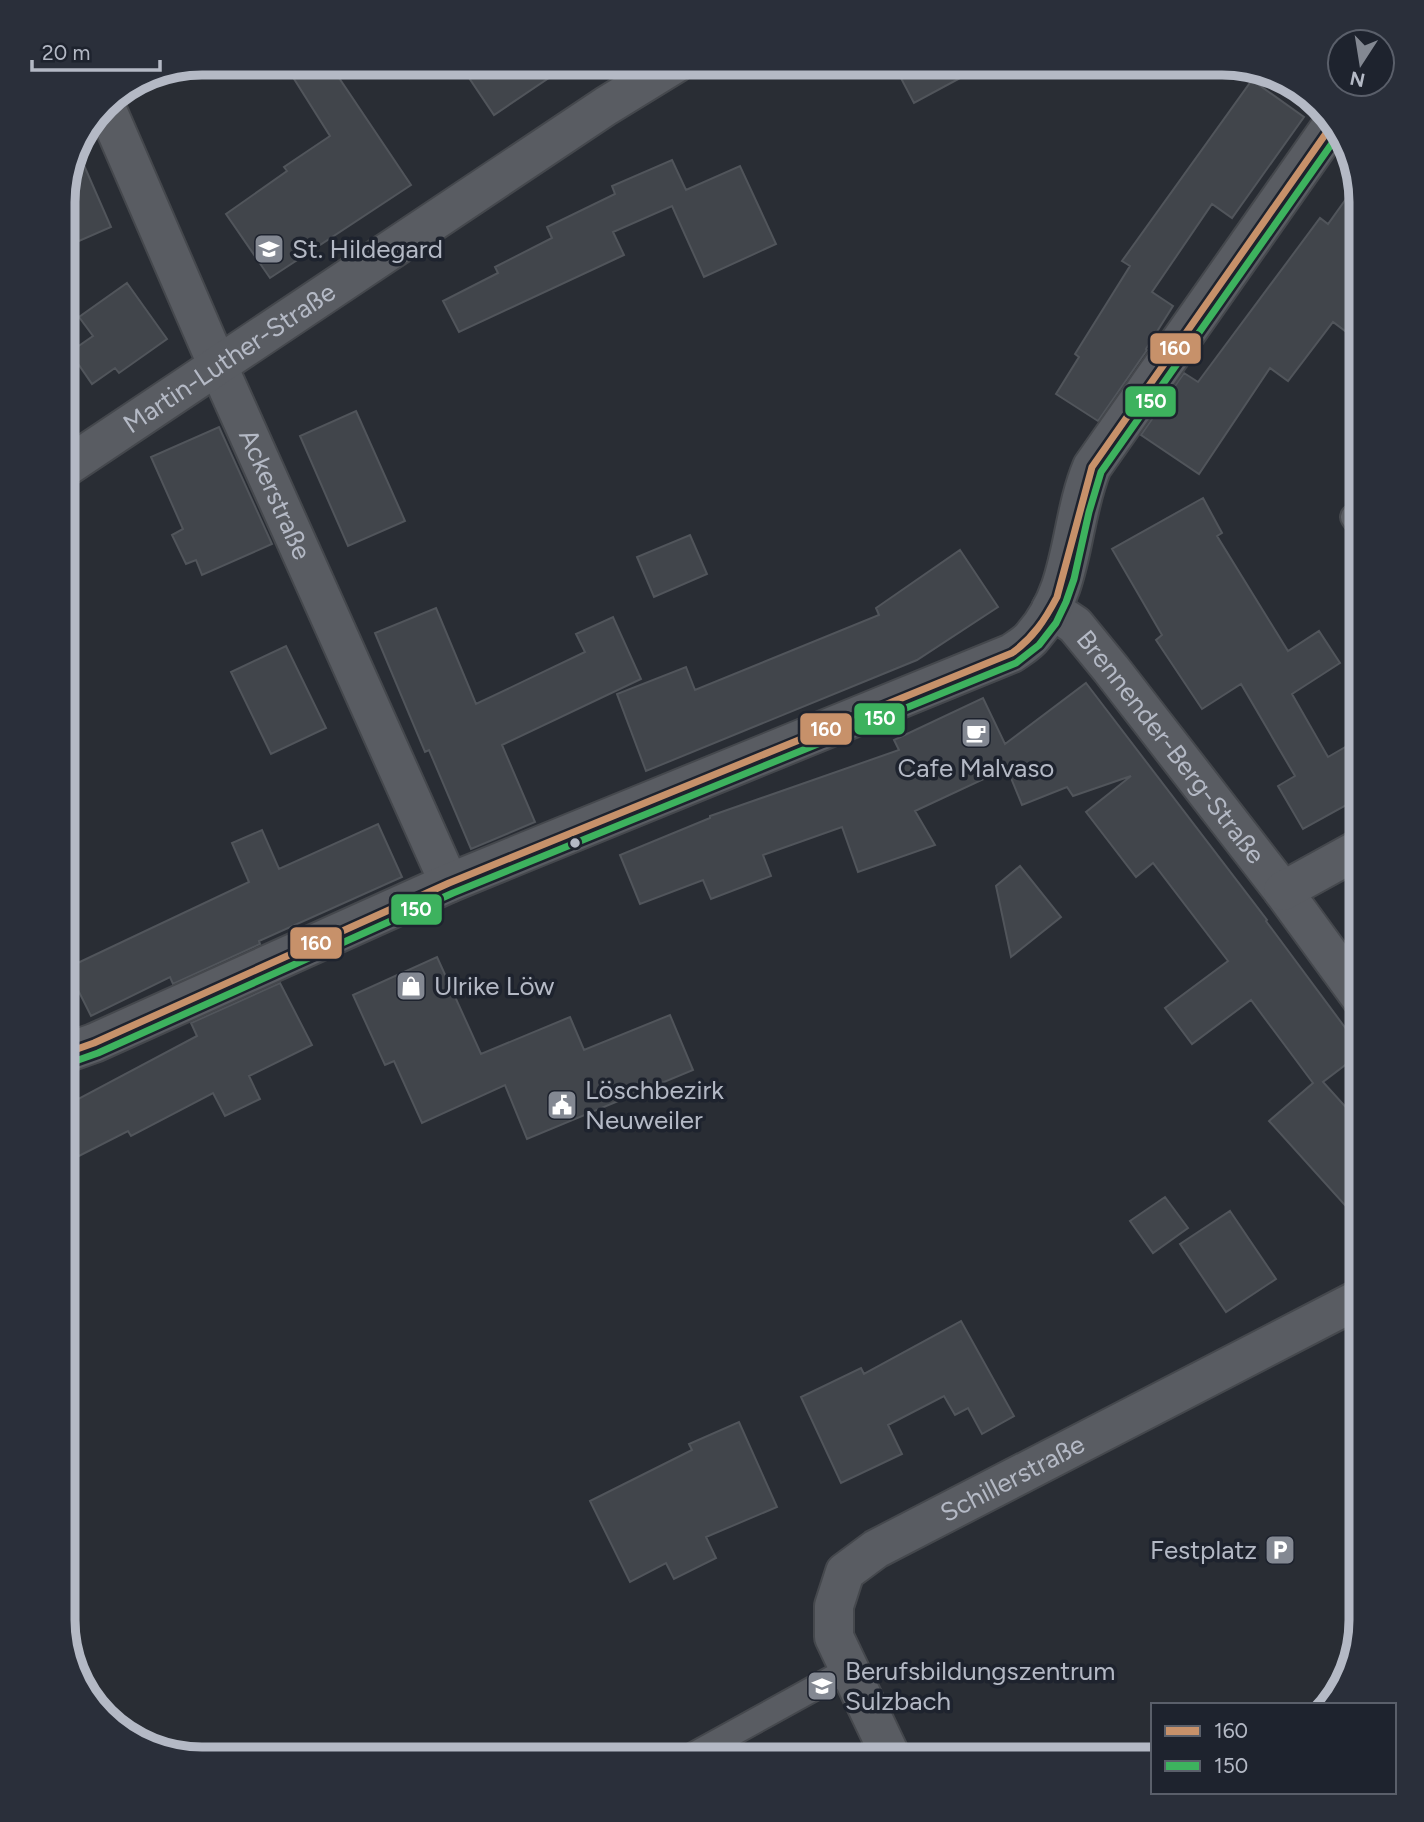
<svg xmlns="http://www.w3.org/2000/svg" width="1424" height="1822" font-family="Figtree,sans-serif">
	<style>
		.building { fill: #41454b; stroke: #51555b; stroke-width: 2 }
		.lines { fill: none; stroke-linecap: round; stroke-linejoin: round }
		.service-casing { stroke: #45484d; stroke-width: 28 }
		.minor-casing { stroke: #45484d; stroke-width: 42 }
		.service { stroke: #595c62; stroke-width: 24 }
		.minor { stroke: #595c62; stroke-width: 38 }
		.bus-1-casing { stroke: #1e232e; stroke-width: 12 }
		.bus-2-casing { stroke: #1e232e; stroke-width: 12 }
		.bus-1 { stroke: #c7916a; stroke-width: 7 }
		.bus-2 { stroke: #3db25e; stroke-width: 7 }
		.bus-dot { fill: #b4b9c5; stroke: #1e232e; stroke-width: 2.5 }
		.labels { text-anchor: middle; stroke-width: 7; stroke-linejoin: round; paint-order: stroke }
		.poi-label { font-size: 26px; fill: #b4b9c5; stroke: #1e232e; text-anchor: start }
		.street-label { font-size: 26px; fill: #b4b9c5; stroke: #1e232e }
		.rim { fill: none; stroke: #b4b9c5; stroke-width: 9 }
		.line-badge { stroke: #1e232e; stroke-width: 2.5 }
		.badge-label { font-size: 19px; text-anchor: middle; font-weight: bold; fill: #fff }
	</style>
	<rect width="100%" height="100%" fill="#292d34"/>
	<path class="building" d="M 284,63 L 329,63 L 411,185 L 270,278 L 226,214 L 287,171 L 284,167 L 330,136 Z
		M 459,63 L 571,63 L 494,115 Z
		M 893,63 L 988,63 L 914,103 Z
		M 1252,80 L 1304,117 L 1232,218 L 1212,204 L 1152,292 L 1173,306 L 1146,349 L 1147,350 L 1098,421 L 1056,394 L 1079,357 L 1075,354 L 1130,266 L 1122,261 Z
		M 76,147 L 111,227 L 63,248 L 63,193 Z
		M 672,160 L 686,190 L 740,166 L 776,244 L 704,277 L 672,206 L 613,232 L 624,255 L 459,332 L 443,301 L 498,273 L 495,267 L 552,238 L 547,227 L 615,194 L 612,186 Z
		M 1356,185 L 1361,203 L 1361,343 L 1333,322 L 1288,381 L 1270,368 L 1199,474 L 1141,435 L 1184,373 L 1198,382 L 1320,218 L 1328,224 Z
		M 127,283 L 167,339 L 119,373 L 115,368 L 92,384 L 70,352 L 93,336 L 79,317 Z
		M 356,411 L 405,521 L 348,546 L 300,436 Z
		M 219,427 L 272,544 L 202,575 L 196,560 L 186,564 L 172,535 L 183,529 L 151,457 Z
		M 1203,498 L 1222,533 L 1217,536 L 1288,651 L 1319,631 L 1340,663 L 1292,694 L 1328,757 L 1361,738 L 1361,797 L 1303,829 L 1278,786 L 1295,776 L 1241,684 L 1202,709 L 1156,640 L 1162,635 L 1112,549 Z
		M 690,535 L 707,574 L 654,597 L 637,557 Z
		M 960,550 L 998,607 L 917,660 L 646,771 L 617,694 L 686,667 L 695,690 L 879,615 L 876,608 Z
		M 436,608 L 476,704 L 585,652 L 576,634 L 613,617 L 641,679 L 502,745 L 535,822 L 471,849 L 429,750 L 425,752 L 375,633 Z
		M 286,646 L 326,728 L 271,754 L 231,672 Z
		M 1086,683 L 1267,920 L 1266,921 L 1361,1049 L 1361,1053 L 1323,1082 L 1361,1124 L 1361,1223 L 1269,1121 L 1313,1083 L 1251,1000 L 1192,1044 L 1165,1008 L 1228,961 L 1153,863 L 1136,877 L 1086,812 L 1131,776 L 1073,796 L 1067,787 L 1022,805 L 1007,768 L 915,811 L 935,845 L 858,872 L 842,827 L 763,855 L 771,876 L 711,899 L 703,880 L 640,904 L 620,855 L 710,818 L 710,816 L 899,750 L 894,740 L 983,698 L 1005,744 Z
		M 378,824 L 402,877 L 259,941 L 260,944 L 173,984 L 170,977 L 91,1016 L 67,968 L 249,882 L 232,843 L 262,830 L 279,869 Z
		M 1020,866 L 1061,917 L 1011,957 L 996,886 Z
		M 437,957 L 481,1054 L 570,1017 L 584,1050 L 670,1015 L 693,1070 L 527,1139 L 505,1085 L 422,1123 L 394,1061 L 385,1065 L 353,995 Z
		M 280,983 L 312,1045 L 249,1076 L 260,1099 L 225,1116 L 213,1093 L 131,1136 L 128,1131 L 63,1164 L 63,1107 L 197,1036 L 191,1023 Z
		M 1165,1197 L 1188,1228 L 1153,1253 L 1130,1221 Z
		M 1230,1211 L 1276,1279 L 1226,1312 L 1180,1244 Z
		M 961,1321 L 1014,1416 L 982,1434 L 968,1408 L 955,1415 L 944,1396 L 888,1425 L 902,1454 L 841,1483 L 801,1397 L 861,1368 L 864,1374 Z
		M 739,1422 L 777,1507 L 706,1537 L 716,1558 L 674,1579 L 666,1563 L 630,1582 L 590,1501 L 692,1450 L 689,1444 Z"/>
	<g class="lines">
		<g class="service-casing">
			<path id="service" d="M 1353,517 L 1361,528
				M 686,1759 L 849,1669"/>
		</g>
		<g class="minor-casing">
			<g id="minor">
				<path id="s1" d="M 105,105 L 217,364 L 449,883"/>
				<path id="s2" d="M 63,469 L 606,106 L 676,63"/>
				<path id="s3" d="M 1051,609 L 1075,625 L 1111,669 L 1283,891 L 1361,998"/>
				<path d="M 1283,891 L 1361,848"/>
				<path d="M 63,1054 L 94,1043 L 449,883 L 1012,653 C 1019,648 1028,643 1033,636 C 1075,589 1069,522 1092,467 L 1334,122"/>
				<path id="s4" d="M 892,1759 L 834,1637 L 834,1606 L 845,1572 L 876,1549 L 1361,1298"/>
			</g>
		</g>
		<use href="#service" class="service"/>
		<use href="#minor" class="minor"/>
		<g class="bus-1-casing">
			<path id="bus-1" d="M 63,1054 L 94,1043 L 449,883 L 1012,653 C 1033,638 1045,620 1057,597 L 1092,467 L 1334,122"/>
		</g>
		<g class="bus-2-casing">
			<path id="bus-2" d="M 67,1064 L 98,1053 L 453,893 L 1016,663 L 1039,645 L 1056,623 L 1066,602 L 1074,579 L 1089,512 L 1101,472 L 1340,132"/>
		</g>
		<use href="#bus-1" class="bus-1"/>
		<use href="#bus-2" class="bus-2"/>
	</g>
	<defs>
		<g id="school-square" transform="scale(1.575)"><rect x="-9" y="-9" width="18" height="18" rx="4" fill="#838892" stroke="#1e232e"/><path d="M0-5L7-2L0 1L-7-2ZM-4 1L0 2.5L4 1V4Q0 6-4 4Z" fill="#fff"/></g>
		<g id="cafe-square" transform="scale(1.575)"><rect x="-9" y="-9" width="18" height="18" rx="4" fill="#838892" stroke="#1e232e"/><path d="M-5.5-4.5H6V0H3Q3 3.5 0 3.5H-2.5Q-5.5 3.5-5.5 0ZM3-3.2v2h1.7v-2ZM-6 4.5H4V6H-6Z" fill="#fff"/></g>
		<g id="shop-square" transform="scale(1.575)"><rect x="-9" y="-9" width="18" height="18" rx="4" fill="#838892" stroke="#1e232e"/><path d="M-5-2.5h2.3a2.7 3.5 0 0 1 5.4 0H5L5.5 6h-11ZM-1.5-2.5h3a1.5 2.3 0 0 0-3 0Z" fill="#fff"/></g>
		<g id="civic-square" transform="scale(1.575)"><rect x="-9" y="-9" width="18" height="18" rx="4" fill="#838892" stroke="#1e232e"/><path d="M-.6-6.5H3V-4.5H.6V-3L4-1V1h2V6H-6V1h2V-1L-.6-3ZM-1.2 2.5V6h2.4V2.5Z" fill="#fff"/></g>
		<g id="parking-square" transform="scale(1.575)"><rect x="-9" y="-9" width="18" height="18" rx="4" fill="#838892" stroke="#1e232e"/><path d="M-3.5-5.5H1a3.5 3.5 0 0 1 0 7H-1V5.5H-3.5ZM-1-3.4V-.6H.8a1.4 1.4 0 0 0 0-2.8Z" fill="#fff"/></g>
	</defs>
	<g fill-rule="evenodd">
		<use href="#school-square" x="269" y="249"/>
		<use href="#cafe-square" x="976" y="733"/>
		<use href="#shop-square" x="411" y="986"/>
		<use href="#civic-square" x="562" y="1105"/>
		<use href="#parking-square" x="1280" y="1550"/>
		<use href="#school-square" x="822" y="1686"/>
	</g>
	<circle class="bus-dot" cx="575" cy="843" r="6"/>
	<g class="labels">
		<g class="poi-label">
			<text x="292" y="258">St. Hildegard</text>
			<text x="976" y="777" text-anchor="middle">Cafe Malvaso</text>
			<text x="434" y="995">Ulrike Löw</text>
			<text x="585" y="1099">Löschbezirk<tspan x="585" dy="30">Neuweiler</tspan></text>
			<text x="1257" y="1559" text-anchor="end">Festplatz</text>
			<text x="845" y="1680">Berufsbildungszentrum<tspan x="845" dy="30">Sulzbach</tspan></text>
		</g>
		<g class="street-label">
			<text dy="9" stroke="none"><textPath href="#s2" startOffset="200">Martin-Luther-Straße</textPath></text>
			<text dy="9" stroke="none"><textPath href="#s1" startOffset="425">Ackerstraße</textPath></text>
			<text dy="9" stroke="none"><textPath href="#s3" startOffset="184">Brennender-Berg-Straße</textPath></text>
			<text dy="9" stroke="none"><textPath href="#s4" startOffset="394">Schillerstraße</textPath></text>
		</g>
	</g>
	<path d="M0 0H1424V1822H0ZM202 75H1222A127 127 0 0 1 1349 202V1620A127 127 0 0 1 1222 1747H202A127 127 0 0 1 75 1620V202A127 127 0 0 1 202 75Z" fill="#2a2f3a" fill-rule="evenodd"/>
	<path class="rim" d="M202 75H1222A127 127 0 0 1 1349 202V1620A127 127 0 0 1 1222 1747H202A127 127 0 0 1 75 1620V202A127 127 0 0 1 202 75Z"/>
	<g class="line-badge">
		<rect x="1149" y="332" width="53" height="33" rx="7" fill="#c7916a"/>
		<rect x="1124" y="385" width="53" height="33" rx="7" fill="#3db25e"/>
		<rect x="853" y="702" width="53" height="34" rx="7" fill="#3db25e"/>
		<rect x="799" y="712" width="54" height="34" rx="7" fill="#c7916a"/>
		<rect x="390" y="893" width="53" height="33" rx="7" fill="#3db25e"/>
		<rect x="289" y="926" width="54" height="34" rx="7" fill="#c7916a"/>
	</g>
	<g class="badge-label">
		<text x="1175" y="355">160</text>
		<text x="1151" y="408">150</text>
		<text x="880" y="725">150</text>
		<text x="826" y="736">160</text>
		<text x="416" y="916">150</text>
		<text x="316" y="950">160</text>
	</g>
	<rect x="1151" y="1703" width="245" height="91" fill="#1e232e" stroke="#5a5f6a" stroke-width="2"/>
	<rect x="1165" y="1726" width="35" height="10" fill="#c7916a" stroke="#5a5f6a" stroke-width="2"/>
	<text x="1214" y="1738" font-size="21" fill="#b4b9c5">160</text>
	<rect x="1165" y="1761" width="35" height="10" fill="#3db25e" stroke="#5a5f6a" stroke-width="2"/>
	<text x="1214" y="1773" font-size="21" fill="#b4b9c5">150</text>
	<g transform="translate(1361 63) rotate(192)"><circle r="33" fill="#1e232e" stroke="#5a5f6a" stroke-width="2"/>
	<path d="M0-5L12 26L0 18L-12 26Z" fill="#838892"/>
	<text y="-10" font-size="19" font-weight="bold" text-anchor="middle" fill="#b4b9c5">N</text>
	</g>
	<path d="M32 60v10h128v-10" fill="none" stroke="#b4b9c5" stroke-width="3.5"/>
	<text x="42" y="60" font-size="21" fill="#b4b9c5" stroke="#1e232e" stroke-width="5" paint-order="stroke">20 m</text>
</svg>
